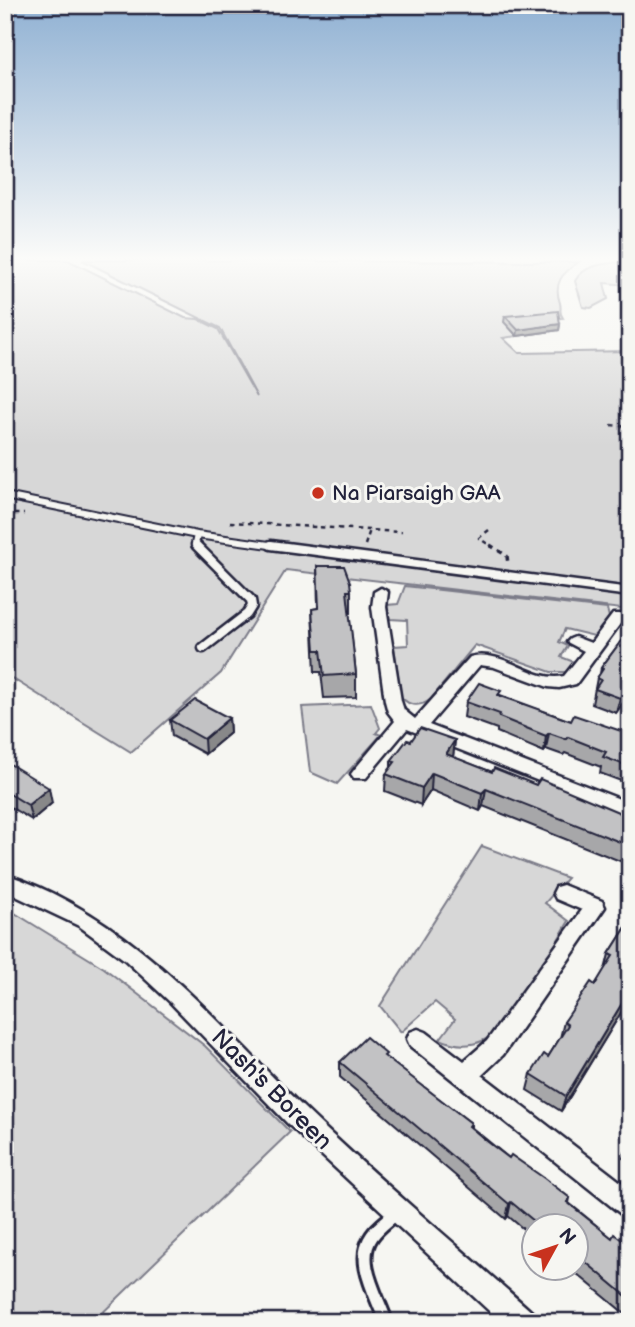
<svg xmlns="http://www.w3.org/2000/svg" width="635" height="1327" font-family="'Balsamiq Sans',sans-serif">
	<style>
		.green { fill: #d7d7d7; stroke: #7c7c89; stroke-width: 2 }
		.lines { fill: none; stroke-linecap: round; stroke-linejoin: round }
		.lane-far2-casing { stroke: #22223b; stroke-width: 10 }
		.lane-far1-casing { stroke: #22223b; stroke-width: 13 }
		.lane-casing { stroke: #22223b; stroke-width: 18 }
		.street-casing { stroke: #22223b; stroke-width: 5 }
		.path-far1 { stroke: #22223b; stroke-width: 2.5; stroke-dasharray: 4.5 4.5; stroke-linecap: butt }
		.path { stroke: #22223b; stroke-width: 3.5; stroke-dasharray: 5 5; stroke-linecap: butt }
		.lane-far2 { stroke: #f6f6f2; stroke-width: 6 }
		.lane-far1 { stroke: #f6f6f2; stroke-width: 8 }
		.lane { stroke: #f6f6f2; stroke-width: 12 }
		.street { fill: #f6f6f2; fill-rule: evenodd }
		.wall { fill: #a7a7a9; stroke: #22223b; stroke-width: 2 }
		.shaded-wall { fill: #888889; stroke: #22223b; stroke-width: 2 }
		.building { fill: #c2c2c4; stroke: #22223b; stroke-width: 2 }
		.poi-dot { fill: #c8321e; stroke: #f6f6f2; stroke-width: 2.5 }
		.labels { text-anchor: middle; stroke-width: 6; stroke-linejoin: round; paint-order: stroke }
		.poi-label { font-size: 21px; fill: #22223b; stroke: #f6f6f2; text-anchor: start }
		.near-street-label { font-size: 24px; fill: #22223b; stroke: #f6f6f2 }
	</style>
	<rect width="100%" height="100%" fill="#f6f6f2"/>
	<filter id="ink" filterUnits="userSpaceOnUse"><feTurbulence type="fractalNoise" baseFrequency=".0143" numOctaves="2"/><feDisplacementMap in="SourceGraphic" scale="14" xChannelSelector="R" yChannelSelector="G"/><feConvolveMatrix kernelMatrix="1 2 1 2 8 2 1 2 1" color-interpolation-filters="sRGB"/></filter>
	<g filter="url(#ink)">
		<path class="green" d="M 5,260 L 68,260 L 185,318 L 198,319 L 218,329 L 257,397 L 220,328 L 82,260 L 579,262 C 562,273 553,283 560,303 C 562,311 558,311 563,318 L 505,323 L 517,336 L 503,338 L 519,353 L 630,351 L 630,610 L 286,570 L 221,673 L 131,752 L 5,674 Z
			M 630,261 L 630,285 L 604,283 L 608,299 L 591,308 L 583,307 L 575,281 C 584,263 612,263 630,261 Z
			M 405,586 L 607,609 L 609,617 L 594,636 L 565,629 L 559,642 L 568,646 L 561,657 L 574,662 L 567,672 L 551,672 L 475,645 L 431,699 C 421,707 410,707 401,697 L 394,646 L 408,645 L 407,620 L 390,619 L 387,605 L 398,604 Z
			M 371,704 L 380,728 L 376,733 L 381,735 L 337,784 L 310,772 L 302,707 Z
			M 482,846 L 567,878 L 545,903 L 569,921 C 551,950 512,1029 482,1041 C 468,1047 453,1045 440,1039 L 455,1019 L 435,1002 L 401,1032 L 380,1006 Z
			M 5,907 L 104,968 L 205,1046 L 290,1132 L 93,1322 L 5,1322 Z"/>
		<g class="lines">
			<g class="lane-far2-casing">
				<path id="lane-far2" d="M 5,496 L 197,535 L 284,547
					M 197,535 L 195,544 L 198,547"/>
			</g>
			<g class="lane-far1-casing">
				<path id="lane-far1" d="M 196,545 L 251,600 L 252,606 L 247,614 L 203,648
					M 271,545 L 630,592"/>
			</g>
			<g class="lane-casing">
				<path id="lane" d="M 386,1322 C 378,1297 354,1261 372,1236 C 379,1226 389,1220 397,1212"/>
			</g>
			<g class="street-casing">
				<path id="street" d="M 381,588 L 388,592 L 386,607 L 401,701 L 404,710 L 415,719 L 470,657 C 504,648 532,683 564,676 L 584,651 L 567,642 L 570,639 L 575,637 L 591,643 L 613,614 L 623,614 L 625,617 L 576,684 L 559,688 L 548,687 L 494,667 L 480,665 L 429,725 L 630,803 L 630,817 L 407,729 L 366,778 L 354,778 L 351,774 L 354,770 L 395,721 L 388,712 L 385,701 L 372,607 L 374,592 Z
					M 5,874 C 130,915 212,1018 303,1107 C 376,1178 456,1244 532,1312 L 536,1322 L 501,1322 L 288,1124 L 170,1002 L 125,960 L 79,926 L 5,891 Z
					M 563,885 L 602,901 L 605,907 L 503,1055 L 482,1075 L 630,1189 L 630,1218 L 621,1214 L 410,1046 L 407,1039 L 410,1032 L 418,1029 L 426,1032 L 464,1061 L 487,1041 L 582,910 L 556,899 L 553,893 L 556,887 Z"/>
			</g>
			<path class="path-far1" d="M 611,425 L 630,427
				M 5,514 L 24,514
				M 230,522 L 402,532
				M 489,530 L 479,538 L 492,547
				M 365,545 L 370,530"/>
			<path class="path" d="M 490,545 L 507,556 L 508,564"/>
			<use href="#lane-far2" class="lane-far2"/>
			<use href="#lane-far1" class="lane-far1"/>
			<use href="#lane" class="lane"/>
			<use href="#street" class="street"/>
		</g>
		<path class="wall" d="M 505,316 L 560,324 L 559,330 L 517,336 L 504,322 Z
			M 317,566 L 351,591 L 351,613 L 349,613 L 356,674 L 356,697 L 324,698 L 321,672 L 315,672 L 312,609 L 318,608 Z
			M 630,629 L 630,693 L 616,713 L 592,704 L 597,678 L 600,674 L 601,668 Z
			M 500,695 L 571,721 L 630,734 L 630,779 L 624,777 L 621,781 L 600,773 L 601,767 L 565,753 L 563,755 L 546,749 L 544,752 L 497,732 L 497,729 L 464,717 L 466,702 Z
			M 229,718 L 230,733 L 205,754 L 172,736 L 170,720 Z
			M 455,740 L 453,757 L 492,772 L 536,785 L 630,817 L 630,865 L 483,806 L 480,811 L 431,790 L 421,805 L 385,791 L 386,774 L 391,768 L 391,761 L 411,741 Z
			M 5,761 L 52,803 L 32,820 L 5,804 Z
			M 630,921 L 630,998 L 561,1111 L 527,1090 L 531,1074 L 548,1057 L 560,1038 L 564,1022 L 595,985 L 605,970 L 609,954 Z
			M 386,1058 L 471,1123 L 471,1127 L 509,1158 L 570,1198 L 569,1203 L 612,1238 L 630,1246 L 630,1318 L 570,1268 L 576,1268 L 576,1226 L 534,1226 L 534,1238 L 508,1216 L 506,1219 L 340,1077 L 340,1062 Z
			M 630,1141 L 630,1162 L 623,1158 Z"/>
		<path class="shaded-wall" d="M 560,324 L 559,330 L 517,336 L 518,330 Z
			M 630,683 L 630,693 L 616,713 L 620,698 Z
			M 229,718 L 230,733 L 205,754 L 204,739 Z
			M 549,733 L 546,749 L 544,752 L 546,736 Z
			M 455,740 L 453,757 L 446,754 Z
			M 627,761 L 624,777 L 621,781 L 625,765 Z
			M 432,773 L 431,790 L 421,805 L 422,788 Z
			M 49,788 L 52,803 L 32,820 L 28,805 Z
			M 486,789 L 483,806 L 480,811 L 482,793 Z
			M 630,990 L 630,998 L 561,1111 L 566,1096 Z
			M 511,1202 L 508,1216 L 506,1219 L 509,1204 Z"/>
		<path class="building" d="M 558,311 L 560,324 L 518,330 L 505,316 Z
			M 317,566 L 344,566 L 350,582 L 351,591 L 347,591 L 356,674 L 324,676 L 321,650 L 315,650 L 312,609 L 319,608 Z
			M 630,629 L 630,683 L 620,698 L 595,689 L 601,680 L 597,678 L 603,669 L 601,668 Z
			M 479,683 L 501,691 L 498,695 L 571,721 L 574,715 L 630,734 L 630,762 L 627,761 L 625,765 L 603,757 L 606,752 L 568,737 L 566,739 L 549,733 L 546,736 L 499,717 L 500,714 L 466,702 Z
			M 195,700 L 229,718 L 204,739 L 170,720 Z
			M 420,728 L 455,740 L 446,754 L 492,772 L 494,768 L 536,785 L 540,779 L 630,817 L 630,846 L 486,789 L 482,793 L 432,773 L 422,788 L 386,774 L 395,762 L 391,761 L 407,740 L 411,741 Z
			M 5,761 L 49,788 L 28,805 L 5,791 Z
			M 630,921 L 630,990 L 566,1096 L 531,1074 L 544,1054 L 548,1057 L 568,1025 L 564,1022 L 591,982 L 595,985 L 604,970 L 613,956 L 609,954 Z
			M 366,1037 L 386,1054 L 384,1056 L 471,1123 L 469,1126 L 488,1142 L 509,1158 L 511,1155 L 544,1178 L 570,1198 L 567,1202 L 612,1238 L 614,1234 L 630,1246 L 630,1299 L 576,1254 L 576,1226 L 540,1226 L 511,1202 L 509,1204 L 340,1062 Z"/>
	</g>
	<linearGradient id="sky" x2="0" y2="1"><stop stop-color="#90b1d3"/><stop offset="0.58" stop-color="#fbfbf9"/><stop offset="1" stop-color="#fbfbf9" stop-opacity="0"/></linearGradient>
	<rect width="635" height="446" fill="url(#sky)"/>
	<circle class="poi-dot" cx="318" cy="493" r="7"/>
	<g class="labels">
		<g class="poi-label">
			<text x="332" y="500">Na Piarsaigh GAA</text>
		</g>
		<g class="near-street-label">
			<text transform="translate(272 1089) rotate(45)" y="8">Nash's Boreen</text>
		</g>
	</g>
	<rect width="635" height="1327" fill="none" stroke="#f6f6f2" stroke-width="28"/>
	<rect x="14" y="14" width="607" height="1299" fill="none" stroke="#22223b" stroke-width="2.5" filter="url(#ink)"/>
	<g transform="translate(555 1247) rotate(50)"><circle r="33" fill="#f6f6f2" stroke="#a1a1a9" stroke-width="2"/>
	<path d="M0-5L12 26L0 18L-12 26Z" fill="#c8321e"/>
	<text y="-10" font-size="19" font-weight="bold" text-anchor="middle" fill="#22223b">N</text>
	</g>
</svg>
